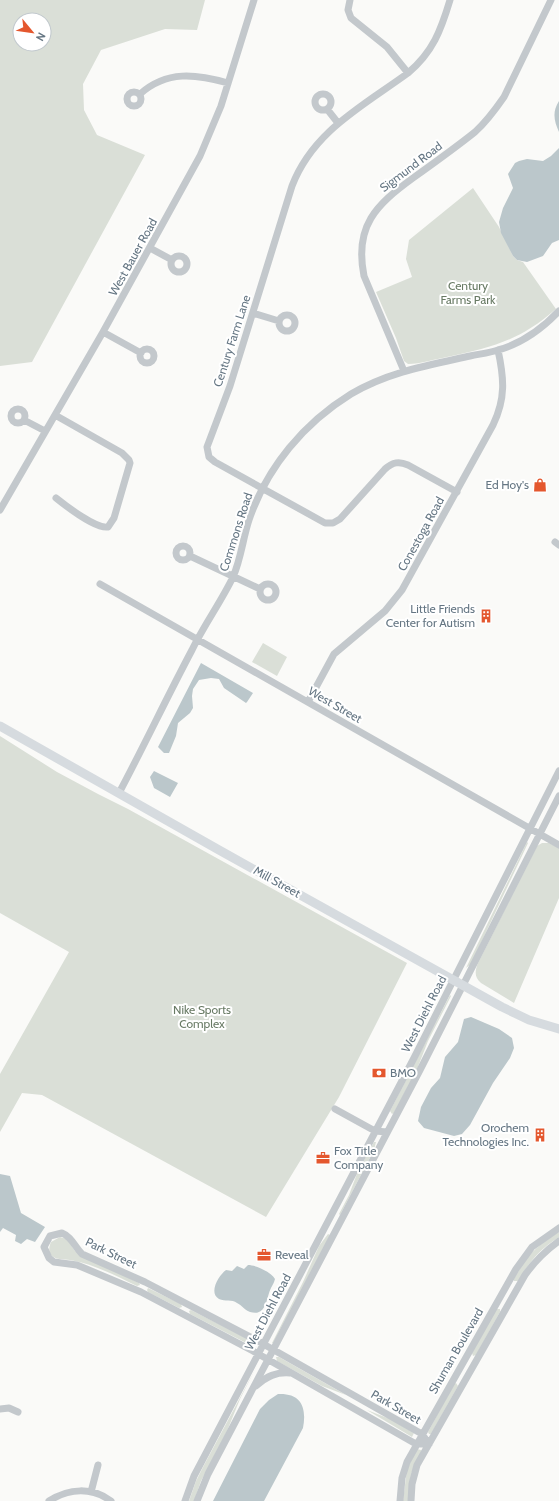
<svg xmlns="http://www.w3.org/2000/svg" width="559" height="1501" font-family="Cabin,sans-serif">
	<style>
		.green { fill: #dadfd7; fill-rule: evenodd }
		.water { fill: #bbc7cb }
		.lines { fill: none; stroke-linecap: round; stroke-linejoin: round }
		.minor { stroke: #c3c8cc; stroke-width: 7 }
		.major { stroke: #d6dbdf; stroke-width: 9 }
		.labels { text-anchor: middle; stroke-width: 4; stroke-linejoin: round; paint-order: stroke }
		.street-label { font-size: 12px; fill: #657683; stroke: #fff }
		.park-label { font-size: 12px; fill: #687a64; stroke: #fff }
		.poi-label { font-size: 12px; fill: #657683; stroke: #fff; text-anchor: end }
	</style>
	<rect width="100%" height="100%" fill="#fafaf8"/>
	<path class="green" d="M 0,0 L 205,0 L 197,30 L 165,29 L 101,50 L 83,84 L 84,110 L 97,135 L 145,155 L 32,362 L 0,366 ZM 20,20 L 44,20 L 44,44 L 20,44 Z
		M 473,188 L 499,227 L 513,256 L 517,260 L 523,262 L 556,309 C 519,341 493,347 447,357 C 435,359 421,364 408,364 L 404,361 L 396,338 L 376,292 L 412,277 L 406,259 L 409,240 Z
		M 263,643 L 287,657 L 277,676 L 252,662 Z
		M 0,736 L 57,772 L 98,794 L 128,809 L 407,963 L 339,1097 L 266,1217 L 42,1095 L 22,1093 L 0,1132 L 0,1074 L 69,952 L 0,913 Z
		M 527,842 L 528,843 L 471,964 L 466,968 Z
		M 542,843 L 549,843 L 559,848 L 559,898 L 514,1003 L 481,983 C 474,977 475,971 478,963 L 537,846 Z
		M 450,995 L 451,996 L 428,1041 L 417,1069 L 394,1113 L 392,1114 L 390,1111 Z
		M 374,1142 L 376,1142 L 374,1150 L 340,1215 L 339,1214 L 349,1195 L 358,1171 Z
		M 559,1232 L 559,1237 C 538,1251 531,1260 518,1281 L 514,1281 L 514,1279 C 528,1254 534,1248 559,1232 Z
		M 328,1234 L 330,1235 L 273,1343 L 272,1343 L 303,1282 L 319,1246 Z
		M 60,1237 L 67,1239 L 75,1251 L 139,1283 L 140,1285 L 137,1286 C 116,1276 94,1264 70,1260 C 64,1259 57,1260 52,1256 C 48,1252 49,1247 51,1242 Z
		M 148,1288 L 181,1304 L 182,1307 L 179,1308 L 148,1292 L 147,1290 Z
		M 496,1309 L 500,1309 L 500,1312 L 476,1355 L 473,1356 L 472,1353 Z
		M 191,1310 L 254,1342 L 254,1346 L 252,1346 L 190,1314 L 189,1311 Z
		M 276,1357 L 279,1357 L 346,1395 L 322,1386 L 277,1361 Z
		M 259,1362 L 240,1399 L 227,1431 L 201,1481 L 194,1501 L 189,1501 L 196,1481 L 203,1467 Z
		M 456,1383 L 458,1386 L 431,1434 L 429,1434 L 428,1432 L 454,1384 Z
		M 367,1410 L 390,1419 L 414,1433 L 412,1437 Z
		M 417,1449 L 421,1450 L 421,1452 L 411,1474 L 408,1501 L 403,1501 L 407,1469 Z"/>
	<path class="water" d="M 559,101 L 559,132 C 554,121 552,112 559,101 Z
		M 559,148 L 559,240 L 552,243 L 543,256 L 527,262 L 517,260 L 513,256 L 501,233 L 499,222 L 503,208 L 513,188 L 508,174 L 515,163 L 519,161 L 527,159 L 543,161 L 551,156 Z
		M 201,663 L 253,693 L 247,702 L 246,703 L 224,688 L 219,679 L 211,678 L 199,680 L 193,689 L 192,696 L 193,708 L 190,713 L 178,723 L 176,736 L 169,753 L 164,753 L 158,747 Z
		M 154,771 L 178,783 L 170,797 L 154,788 L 150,777 Z
		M 471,1017 L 499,1029 L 512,1038 L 514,1048 L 510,1058 L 493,1083 L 470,1125 L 462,1134 L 454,1136 L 424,1128 L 418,1121 L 421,1107 L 431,1088 L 440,1078 L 445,1057 L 458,1042 L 464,1019 Z
		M 0,1174 L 10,1176 L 21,1213 L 45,1227 L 35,1242 L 27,1239 L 21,1244 L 15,1241 L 16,1235 L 3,1228 L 0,1232 Z
		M 248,1265 C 256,1265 271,1272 275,1279 C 274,1283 273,1284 271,1288 C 266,1298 267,1317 250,1312 C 244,1310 242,1305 237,1303 C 232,1299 225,1302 219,1299 C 208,1293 219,1275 226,1270 L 232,1271 L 237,1266 L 244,1269 Z
		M 278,1394 C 301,1393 307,1407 303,1428 L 264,1501 L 213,1501 L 260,1409 L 269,1400 Z"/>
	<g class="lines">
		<path class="minor" d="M 350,0 L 348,10 L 351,18 L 387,47 L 408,73
			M 450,0 C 441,30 433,52 408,73 C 363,106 313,131 292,186 L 230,386 L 207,447 L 209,457 L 215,462 L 325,523 L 333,523 L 340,519 L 385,469 C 393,462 399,461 408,465 L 457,492
			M127 99a7 7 0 1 1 14 0a7 7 0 1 1-14 0Z
			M 140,94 C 167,70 196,74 228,83
			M315 102a8 8 0 1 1 16 0a8 8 0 1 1-16 0Z
			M 327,109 L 338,123
			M 150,248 L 172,260
			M171 264a8 8 0 1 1 16 0a8 8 0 1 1-16 0Z
			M 253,313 L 279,321
			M279 323a8 8 0 1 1 16 0a8 8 0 1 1-16 0Z
			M 103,332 L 141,353
			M140 356a7 7 0 1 1 14 0a7 7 0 1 1-14 0Z
			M 404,371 L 364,276 C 354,226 376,205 413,178 C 434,163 455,148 475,132 C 486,122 495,110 504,97 L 551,0
			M11 416a7 7 0 1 1 14 0a7 7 0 1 1-14 0Z
			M 55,415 L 122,453 L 129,460 L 130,463 L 114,518 L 108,527 C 96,529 66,506 56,498
			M 24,420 L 45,431
			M 0,510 L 103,332 L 200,156 L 221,106 L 254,0
			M 555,542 L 559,545
			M176 553a7 7 0 1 1 14 0a7 7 0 1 1-14 0Z
			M 190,556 L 260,589
			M 100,584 L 559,845
			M260 592a8 8 0 1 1 16 0a8 8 0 1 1-16 0Z
			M 308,702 L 334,654 L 385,611 L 402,590 L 493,425 C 506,398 504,378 498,350
			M 119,793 C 144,746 167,697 192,650 C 204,625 221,602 233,577 C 241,559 243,538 249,520 C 267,467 304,423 351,394 C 388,372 429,365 470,356 C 479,354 489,353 498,350 C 520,344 542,329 559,311
			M 335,1109 L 375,1131 L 387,1132
			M 62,1233 C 72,1237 74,1246 82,1254 L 145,1282 L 258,1341 L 422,1434 L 429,1444 L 416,1444 L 253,1351 L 141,1292 L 77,1265 L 54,1262 L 49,1258 L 44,1247 L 50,1236 Z
			M 256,1386 C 267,1376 276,1372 290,1373
			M 0,1409 L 9,1408 L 18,1412
			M 91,1492 L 98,1465
			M 49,1501 C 69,1488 92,1487 111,1501
			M 185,1501 L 194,1476 L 414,1058 L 559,771
			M 197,1501 L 208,1474 L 420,1070 L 559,796
			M 400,1501 L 402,1478 L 407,1462 L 516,1269 L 532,1247 L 559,1228
			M 411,1501 L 412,1484 L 417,1465 L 525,1275 C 535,1261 545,1251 559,1241"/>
		<path class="major" d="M 0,726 L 219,850 L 502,1007 L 529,1020 L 559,1029"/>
	</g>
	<defs>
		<g id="shop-bare" transform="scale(1.08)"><path d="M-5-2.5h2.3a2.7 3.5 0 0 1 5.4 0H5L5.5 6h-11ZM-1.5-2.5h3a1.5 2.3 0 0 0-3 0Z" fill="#e4572e" stroke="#fff" stroke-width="2.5" paint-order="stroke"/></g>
		<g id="building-bare" transform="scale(1.08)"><path d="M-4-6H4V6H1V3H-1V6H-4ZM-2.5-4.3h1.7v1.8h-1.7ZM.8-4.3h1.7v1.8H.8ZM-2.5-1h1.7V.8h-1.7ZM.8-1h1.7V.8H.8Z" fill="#e4572e" stroke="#fff" stroke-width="2.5" paint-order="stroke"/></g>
		<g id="bank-bare" transform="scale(1.08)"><path d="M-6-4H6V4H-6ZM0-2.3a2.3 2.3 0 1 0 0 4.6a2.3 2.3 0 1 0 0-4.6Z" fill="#e4572e" stroke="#fff" stroke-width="2.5" paint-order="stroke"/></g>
		<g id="office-bare" transform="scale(1.08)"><path d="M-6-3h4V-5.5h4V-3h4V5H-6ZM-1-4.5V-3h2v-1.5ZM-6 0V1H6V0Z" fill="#e4572e" stroke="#fff" stroke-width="2.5" paint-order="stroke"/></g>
	</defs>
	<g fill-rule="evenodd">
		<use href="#shop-bare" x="540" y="485"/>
		<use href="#building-bare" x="486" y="616"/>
		<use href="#bank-bare" x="379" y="1073"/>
		<use href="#building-bare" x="540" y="1135"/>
		<use href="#office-bare" x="323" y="1158"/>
		<use href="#office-bare" x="264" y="1255"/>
	</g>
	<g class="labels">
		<g class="street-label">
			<text transform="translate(411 167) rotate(-37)" y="4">Sigmund Road</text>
			<text transform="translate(133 257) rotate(-61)" y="4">West Bauer Road</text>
			<text transform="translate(232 341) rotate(-72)" y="4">Century Farm Lane</text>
			<text transform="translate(236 532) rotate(-72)" y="4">Commons Road</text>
			<text transform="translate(421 534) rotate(-61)" y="4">Conestoga Road</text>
			<text transform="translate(335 705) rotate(30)" y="4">West Street</text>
			<text transform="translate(277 882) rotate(29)" y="4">Mill Street</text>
			<text transform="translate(424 1014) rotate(-63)" y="4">West Diehl Road</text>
			<text transform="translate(111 1253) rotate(26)" y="4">Park Street</text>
			<text transform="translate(268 1312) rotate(-62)" y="4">West Diehl Road</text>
			<text transform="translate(456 1351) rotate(-60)" y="4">Shuman Boulevard</text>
			<text transform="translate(396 1407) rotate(30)" y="4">Park Street</text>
		</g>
		<g class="park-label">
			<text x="468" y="290">Century<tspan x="468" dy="14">Farms Park</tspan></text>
			<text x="202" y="1014">Nike Sports<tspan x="202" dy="14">Complex</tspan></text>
		</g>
		<g class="poi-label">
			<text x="529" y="489">Ed Hoy's</text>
			<text x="475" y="613">Little Friends<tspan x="475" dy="14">Center for Autism</tspan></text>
			<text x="390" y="1077" text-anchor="start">BMO</text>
			<text x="529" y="1132">Orochem<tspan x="529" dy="14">Technologies Inc.</tspan></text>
			<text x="334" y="1155" text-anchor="start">Fox Title<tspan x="334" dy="14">Company</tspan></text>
			<text x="275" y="1259" text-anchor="start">Reveal</text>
		</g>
	</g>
	<g transform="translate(32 32) rotate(119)"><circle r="19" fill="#ffffff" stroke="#c1c8cd"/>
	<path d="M0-3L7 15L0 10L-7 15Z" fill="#e4572e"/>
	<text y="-6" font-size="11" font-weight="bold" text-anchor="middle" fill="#657683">N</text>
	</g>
</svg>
